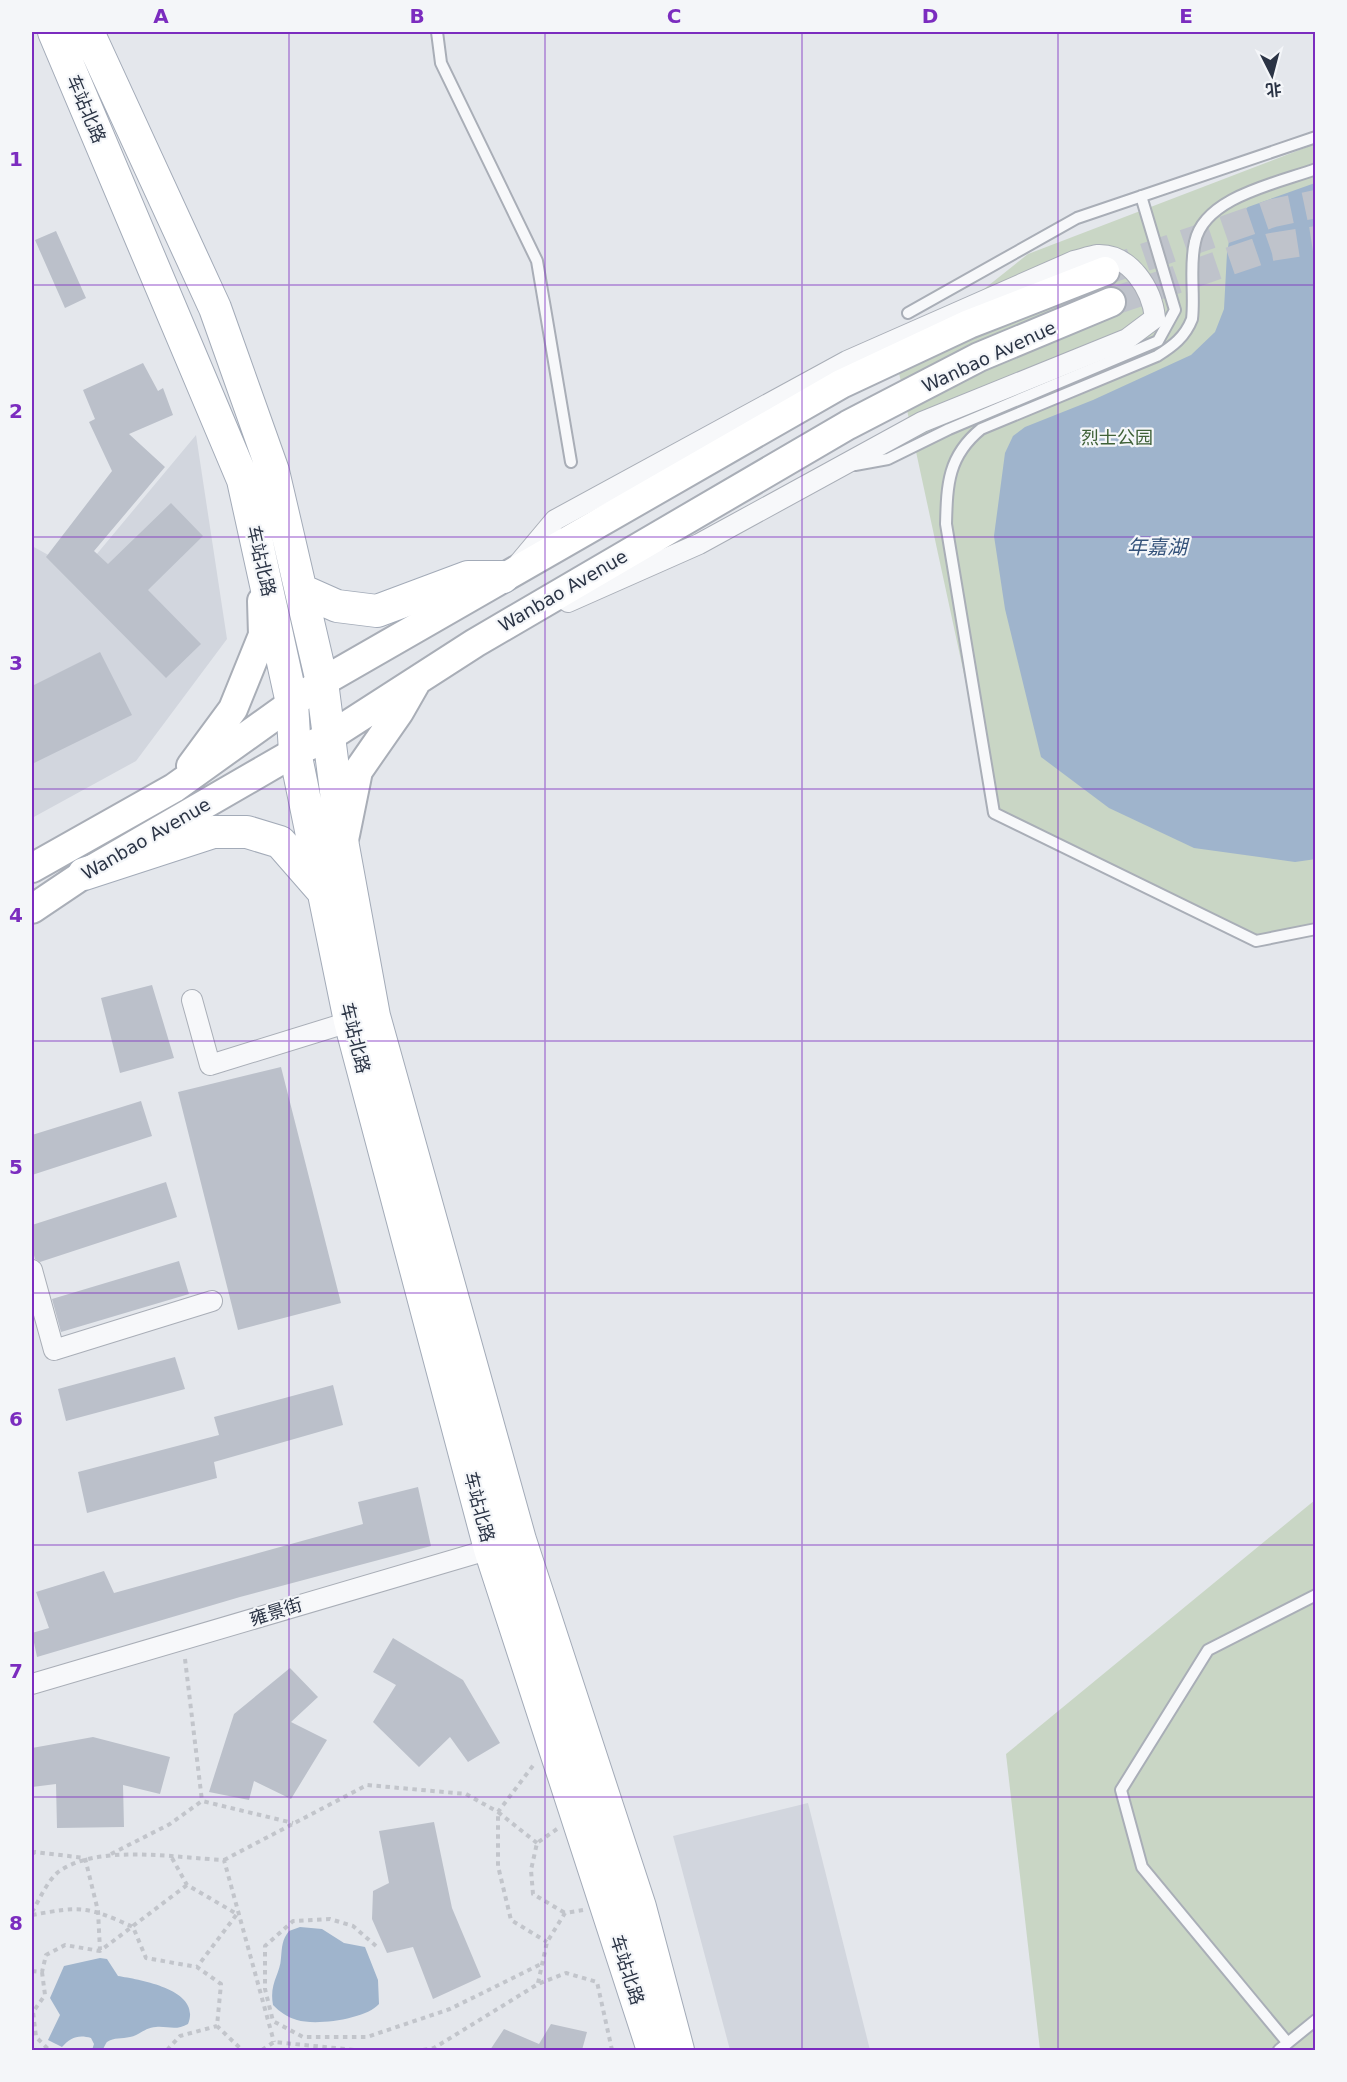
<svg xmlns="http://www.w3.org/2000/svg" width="1347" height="2082" font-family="'DejaVu Sans','Noto Sans SC',sans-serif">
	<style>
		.built { fill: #d2d6de }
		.green { fill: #c9d6c5 }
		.water { fill: #9fb4cc }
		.building { fill: #bbc0ca }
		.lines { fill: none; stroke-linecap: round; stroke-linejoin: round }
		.secondary-tunnel { stroke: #bfc3cb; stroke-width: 28; stroke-dasharray: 28 14; stroke-linecap: butt }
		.service-casing { stroke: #a9aeb7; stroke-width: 14 }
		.minor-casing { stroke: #a9aeb7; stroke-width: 22 }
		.secondary-casing { stroke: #a9aeb7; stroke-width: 32 }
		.primary-casing { stroke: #a3abb8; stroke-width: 34 }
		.path { stroke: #c2c5cb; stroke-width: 4; stroke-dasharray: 4.5 4.5; stroke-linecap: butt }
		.service { stroke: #f7f8fa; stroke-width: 10 }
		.minor { stroke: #f7f8fa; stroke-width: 20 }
		.secondary { stroke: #fff; stroke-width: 28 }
		.primary { stroke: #fff; stroke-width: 32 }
		.grid { fill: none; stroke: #7b2cbf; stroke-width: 1.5; stroke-opacity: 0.55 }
		.labels { text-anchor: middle; stroke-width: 4.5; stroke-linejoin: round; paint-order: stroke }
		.street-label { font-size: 18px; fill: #2b3445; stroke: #f4f6f9 }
		.park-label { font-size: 18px; fill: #3f6138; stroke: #f4f6f9 }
		.water-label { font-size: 20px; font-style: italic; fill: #34527a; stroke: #f4f6f9 }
		.neatline { fill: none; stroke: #7b2cbf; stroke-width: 2 }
		.grid-label { font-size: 20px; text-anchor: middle; font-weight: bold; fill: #7b2cbf }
	</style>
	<rect width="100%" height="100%" fill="#e4e7ec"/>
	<path class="built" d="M 196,435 L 227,639 L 136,761 L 32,818 L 32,640 L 34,638 L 32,629 L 32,546 L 81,573 Z
		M 808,1803 L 870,2050 L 730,2050 L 673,1836 Z"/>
	<path class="green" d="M 1315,144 L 1315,929 L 1256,941 L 994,813 L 896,359 L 1028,254 Z
		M 1315,1500 L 1315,2050 L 1040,2050 L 1006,1754 Z"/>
	<path class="water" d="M 1315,183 L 1316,859 L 1295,862 L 1194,848 L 1109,808 L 1041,757 L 1005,609 L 994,536 L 1005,453 L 1013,436 L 1025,427 L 1093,400 L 1191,355 L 1215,332 L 1224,309 L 1227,253 L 1233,218 L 1248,207 Z
		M 300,1927 L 322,1929 L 344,1943 L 365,1947 L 378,1980 L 379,2004 C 366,2019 316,2026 297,2020 C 287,2017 280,2012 273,2005 C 269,1983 280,1975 281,1958 C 282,1946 282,1940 289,1931 Z
		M 100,1958 L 107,1959 L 118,1976 C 142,1980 202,1990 188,2024 C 176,2031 168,2026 156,2027 C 146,2027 140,2035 130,2037 C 122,2039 114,2037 107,2042 C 106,2043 103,2049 103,2050 L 92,2050 L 94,2044 L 91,2038 C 78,2034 70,2038 62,2047 L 48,2040 L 60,2015 L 50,1998 L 64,1966 Z"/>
	<path class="building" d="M 56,231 L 86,298 L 65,308 L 35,240 Z
		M 143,363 L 158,391 L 163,388 L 173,415 L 129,434 L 165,467 L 94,551 L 108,564 L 171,503 L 203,536 L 148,590 L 201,644 L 166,678 L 46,557 L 112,471 L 89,422 L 95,419 L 83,390 Z
		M 100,652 L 132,715 L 32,764 L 32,686 Z
		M 152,985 L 174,1058 L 120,1073 L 101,998 Z
		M 281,1067 L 341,1303 L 238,1330 L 178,1092 Z
		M 141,1101 L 152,1136 L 32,1175 L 32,1135 Z
		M 166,1182 L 177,1217 L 40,1262 L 35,1259 L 32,1247 L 32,1225 Z
		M 179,1261 L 189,1294 L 61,1332 L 52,1299 Z
		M 175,1357 L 185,1389 L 66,1421 L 58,1389 Z
		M 333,1385 L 343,1425 L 214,1462 L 217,1478 L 87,1513 L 78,1472 L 219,1435 L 214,1417 Z
		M 418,1487 L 431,1546 L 240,1597 L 37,1657 L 32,1633 L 49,1628 L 36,1592 L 104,1571 L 114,1593 L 363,1524 L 358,1502 Z
		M 393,1638 L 463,1680 L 500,1743 L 468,1762 L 450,1737 L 419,1767 L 373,1722 L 396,1685 L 373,1672 Z
		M 290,1668 L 318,1697 L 291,1722 L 327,1740 L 291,1799 L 254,1781 L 249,1800 L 209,1792 L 234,1714 Z
		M 93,1737 L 170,1757 L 160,1794 L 123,1785 L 124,1827 L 57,1828 L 56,1784 L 32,1787 L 32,1748 Z
		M 434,1822 L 452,1908 L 481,1977 L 433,1999 L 413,1947 L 387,1953 L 372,1919 L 373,1891 L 389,1883 L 379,1831 Z
		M 551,2024 L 587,2032 L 582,2050 L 490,2050 L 504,2029 L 539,2044 Z"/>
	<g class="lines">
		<path class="secondary-tunnel" d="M 1105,271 L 1273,213 L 1316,204
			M 1111,302 L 1271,247 L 1316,240"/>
		<g class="service-casing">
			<path id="service" d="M 437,32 L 441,63 L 537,261 L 571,462
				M 1316,169 C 1278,183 1204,197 1195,242 C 1189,267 1195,294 1192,319 C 1185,337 1173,346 1157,356 L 981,429 C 948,456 947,484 946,524 L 994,813 L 1256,941 L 1316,929
				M 908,313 L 1077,218 L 1316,137
				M 855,465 L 888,459 L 949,429 L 1158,341 L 1175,310 L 1141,196
				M 1287,2042 L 1142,1867 L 1121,1790 L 1208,1650 L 1316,1595
				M 1279,2050 L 1316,2020"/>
		</g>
		<g class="minor-casing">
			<path id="minor" d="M 519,563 L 555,520 L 847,361 L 1074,261 C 1082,259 1091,256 1098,255 C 1130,254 1152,289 1155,318 L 1127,339 L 922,422 L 699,544 L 568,602
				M 192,1000 L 210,1065 L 359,1019
				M 32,1270 L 54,1350 L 212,1301
				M 32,1684 L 501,1546"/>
		</g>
		<g class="secondary-casing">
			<path id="secondary" d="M 191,766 L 233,709 L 263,635 L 262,601
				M 345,835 L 358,771 L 399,712 L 415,684
				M 32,868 L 174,788 L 322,682 L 841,384 L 969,324 L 1105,271
				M 32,909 L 84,874 L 295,752 L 329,737 L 475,643 L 848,425 L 979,357 L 1111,302"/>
		</g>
		<g class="primary-casing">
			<path id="primary" d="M 54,32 L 243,480 L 292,703 L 295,752 L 350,1021 L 490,1549 L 653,2050
				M 88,32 L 215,308 L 273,471 L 322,682 L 343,846 L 374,1016 L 520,1540 L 640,1907 L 678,2050
				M 301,590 L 337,606 L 377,611 L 468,577 L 503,577
				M 84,874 L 213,832 L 247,832 L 280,842 L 321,889"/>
		</g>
		<path class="path" d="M 185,1659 L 202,1801
			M 557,1829 L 537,1843 L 531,1870 L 533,1894 L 565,1913
			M 537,1843 L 498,1812 L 498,1866 L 511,1920 L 547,1942
			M 32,1854 L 35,1852 L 85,1858 L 98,1911 L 100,1950
			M 111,1854 L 170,1824 L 202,1801 L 293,1823
			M 172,1858 L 187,1885 L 237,1914 L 197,1967
			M 224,1860 L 367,1785 L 466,1794 L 498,1812 L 535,1763
			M 32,1912 C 39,1900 47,1882 57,1873 C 95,1843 177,1858 224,1860 L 274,2042
			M 32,1915 C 81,1906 87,1906 133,1927 L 146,1958 L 197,1967 L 221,1984 L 217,2026 L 242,2050
			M 376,1946 L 353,1926 L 330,1919 L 293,1921 L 265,1946 L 265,1989 L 273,2021 L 303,2037 L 367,2037 L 450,2009 L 543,1963
			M 32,1971 L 42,1972 L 46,1955 L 65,1945 L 100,1951 L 187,1885
			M 42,1972 L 45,1995 L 33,2012 L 36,2037 L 49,2050
			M 538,1983 L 547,1942 L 565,1913 L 583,1910
			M 115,2050 L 120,2050
			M 167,2050 L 180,2036 L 217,2026
			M 262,2050 L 274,2042 L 355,2050
			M 423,2050 L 434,2048 L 538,1984 L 566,1973 L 597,1982 L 612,2050"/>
		<use href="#service" class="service"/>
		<use href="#minor" class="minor"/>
		<use href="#secondary" class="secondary"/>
		<use href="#primary" class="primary"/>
	</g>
	<path class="grid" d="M 289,32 L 289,2050M 545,32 L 545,2050M 802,32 L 802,2050M 1058,32 L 1058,2050M 32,285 L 1316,285M 32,537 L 1316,537M 32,789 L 1316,789M 32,1041 L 1316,1041M 32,1293 L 1316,1293M 32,1545 L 1316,1545M 32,1797 L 1316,1797"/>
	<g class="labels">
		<g class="street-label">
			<text transform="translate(86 109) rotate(67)" y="6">车站北路</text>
			<text transform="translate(989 357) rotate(-25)" y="6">Wanbao Avenue</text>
			<text transform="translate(261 561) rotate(77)" y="6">车站北路</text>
			<text transform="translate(563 591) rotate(-30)" y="6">Wanbao Avenue</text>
			<text transform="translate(146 839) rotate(-30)" y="6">Wanbao Avenue</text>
			<text transform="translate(355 1038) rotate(76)" y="6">车站北路</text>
			<text transform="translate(479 1507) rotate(75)" y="6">车站北路</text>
			<text transform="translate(276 1612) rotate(-17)" y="6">雍景街</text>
			<text transform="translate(627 1970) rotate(72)" y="6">车站北路</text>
		</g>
		<g class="park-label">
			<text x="1117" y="444">烈士公园</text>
		</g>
		<g class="water-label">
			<text x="1157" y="554">年嘉湖</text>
		</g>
	</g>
	<rect width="1347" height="2082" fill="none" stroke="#f4f6f9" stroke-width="66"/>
	<g transform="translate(1272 75) rotate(174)" stroke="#f4f6f9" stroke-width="4.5" paint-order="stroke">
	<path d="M0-4.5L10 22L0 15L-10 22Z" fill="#2b3445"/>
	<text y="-9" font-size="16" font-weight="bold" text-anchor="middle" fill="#2b3445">北</text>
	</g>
	<rect x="33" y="33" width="1281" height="2016" class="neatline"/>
	<g class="grid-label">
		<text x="161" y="23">A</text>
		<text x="417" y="23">B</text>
		<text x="674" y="23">C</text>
		<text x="930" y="23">D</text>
		<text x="1186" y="23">E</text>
		<text x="16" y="166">1</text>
		<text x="16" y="418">2</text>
		<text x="16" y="670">3</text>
		<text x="16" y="922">4</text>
		<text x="16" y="1174">5</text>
		<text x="16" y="1426">6</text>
		<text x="16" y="1678">7</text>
		<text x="16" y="1930">8</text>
	</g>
</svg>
